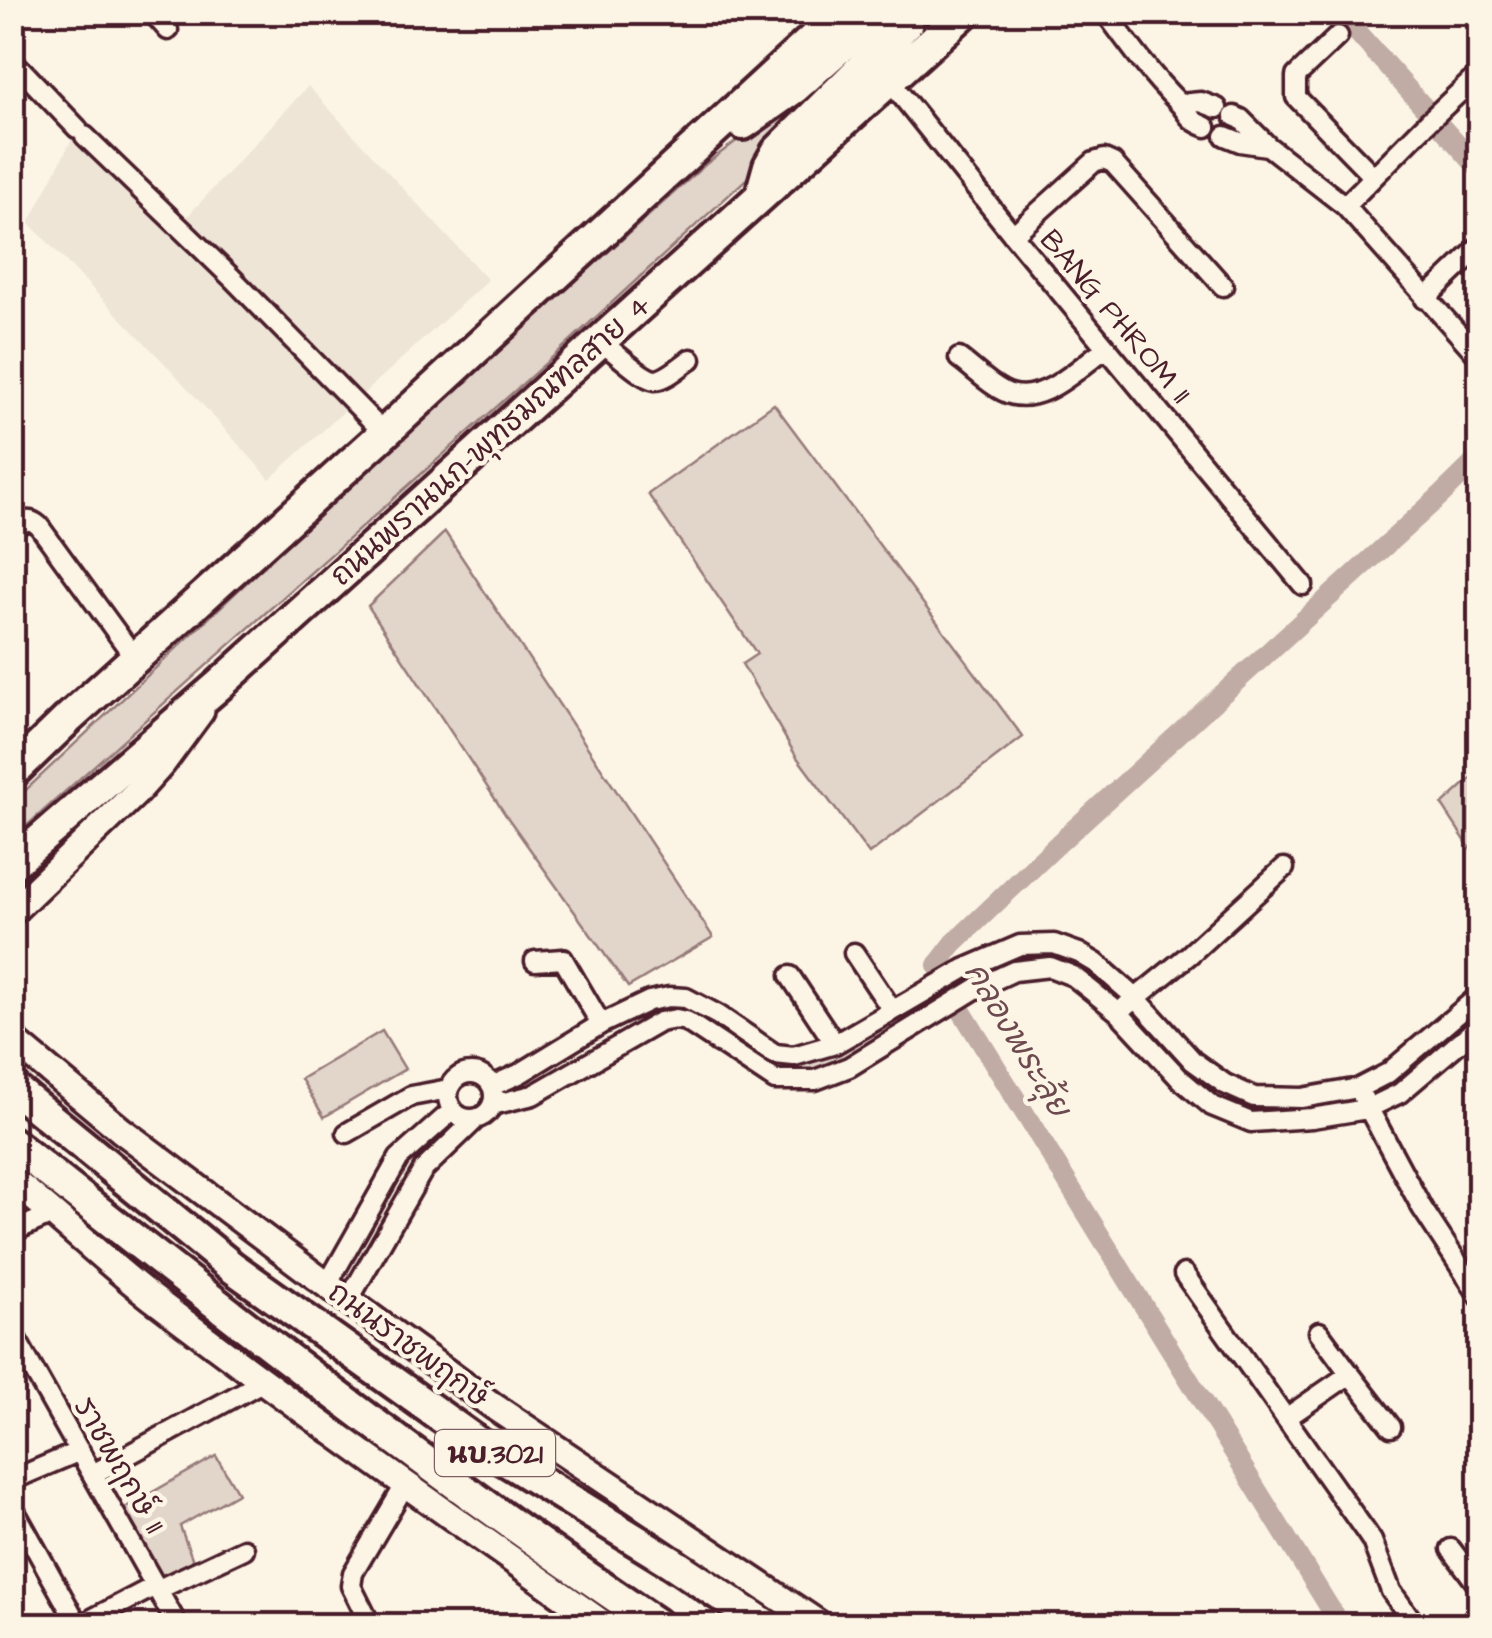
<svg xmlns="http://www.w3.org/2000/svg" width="1492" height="1638" font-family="'Architects Daughter','Playpen Sans Thai',sans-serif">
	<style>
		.built { fill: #eee5d7 }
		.green { fill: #e2d5ca; stroke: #967a7a; stroke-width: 2.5 }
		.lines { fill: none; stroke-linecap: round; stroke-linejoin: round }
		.canal { stroke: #c0aca5; stroke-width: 20 }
		.minor-casing { stroke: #4a1f2b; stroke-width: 25 }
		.secondary-casing { stroke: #4a1f2b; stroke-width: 32 }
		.primary-casing { stroke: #4a1f2b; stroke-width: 38 }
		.minor { stroke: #fcf5e5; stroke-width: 18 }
		.secondary { stroke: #fcf5e5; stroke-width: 25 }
		.primary { stroke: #fcf5e5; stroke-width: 30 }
		.labels { text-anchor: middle; stroke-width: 9; stroke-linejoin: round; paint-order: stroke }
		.shield { fill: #fcf5e5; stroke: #7f5f63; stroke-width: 2.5 }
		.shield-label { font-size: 28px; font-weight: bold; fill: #4a1f2b }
		.street-label { font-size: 30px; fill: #4a1f2b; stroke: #fcf5e5 }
		.water-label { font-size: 32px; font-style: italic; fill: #6d4950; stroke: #fcf5e5 }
	</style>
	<rect width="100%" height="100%" fill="#fcf5e5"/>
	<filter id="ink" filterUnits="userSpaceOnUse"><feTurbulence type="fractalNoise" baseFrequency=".01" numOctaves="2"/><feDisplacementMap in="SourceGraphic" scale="20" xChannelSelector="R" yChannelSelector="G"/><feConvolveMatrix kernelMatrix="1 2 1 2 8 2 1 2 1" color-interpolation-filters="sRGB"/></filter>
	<g filter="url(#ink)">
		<path class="built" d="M 308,86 L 488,280 L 270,479 L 171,370 L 29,223 L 74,135 L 92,151 L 184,220 Z"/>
		<path class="green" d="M 888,19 L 754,172 L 556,354 L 13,838 L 13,802 L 381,456 L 706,164 L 785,104 Z
			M 774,404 L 1023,737 L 869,854 L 796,756 L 742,664 L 757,654 L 648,494 Z
			M 445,532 L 713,937 L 628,987 L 505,814 L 368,606 Z
			M 1479,771 L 1479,862 L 1442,805 Z
			M 924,1000 L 931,1009 L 831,1065 L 813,1071 L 779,1068 L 780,1060 C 793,1060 808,1061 820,1057 C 855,1047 894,1020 924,1000 Z
			M 1138,1009 L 1213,1085 L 1344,1097 L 1346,1108 C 1321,1111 1292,1117 1267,1116 C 1207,1114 1166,1056 1130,1016 Z
			M 382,1031 L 405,1069 L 324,1117 L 301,1079 Z
			M 216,1456 L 238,1493 L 180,1526 L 195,1566 L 163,1578 L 123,1509 Z"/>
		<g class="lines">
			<path class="canal" d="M 1339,12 L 1480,170
				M 1341,1626 L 961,1010 L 937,965 L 954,943 L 1060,842 L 1441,495 L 1480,457"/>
			<g class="minor-casing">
				<path id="minor" d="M 152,12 L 168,30
					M 1105,12 C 1128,43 1150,74 1177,101 C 1190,114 1186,119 1206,127
					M 1338,36 L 1296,76 L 1296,97 L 1373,176
					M 12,60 L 77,128
					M 889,80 L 1013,235 L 1303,585
					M 1180,104 L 1201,102 L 1217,108
					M 1234,116 L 1241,119 L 1268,146 L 1345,206 L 1480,358
					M 85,136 L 232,278 L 384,433
					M 1225,136 L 1240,142 L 1267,146
					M 1345,206 L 1429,121 L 1480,73
					M 1013,235 L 1094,162 L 1104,159 L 1113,163 L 1223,286
					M 1425,299 L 1480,246
					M 600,341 C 612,349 642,379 655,380 C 666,380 682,365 691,359
					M 959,358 C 973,368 987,383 1003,391 C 1039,410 1078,368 1106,348
					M 12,530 C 23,522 28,516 39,526 L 135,658
					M 854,953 L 892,1010
					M 535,961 L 563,959 L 601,1024
					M 790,976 L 835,1044
					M 1126,1006 L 1189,955 L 1284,868
					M448 1096a23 23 0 1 1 46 0a23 23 0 1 1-46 0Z
					M 492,1086 L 519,1074 L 601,1024 L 649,1001 L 669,997 L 686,998 L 718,1015 L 775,1054 L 794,1056 L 835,1044 L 964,969 L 1020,945 L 1054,944 L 1079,953 L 1096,963 L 1136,998 L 1193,1061 L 1225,1084 L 1254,1097 L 1302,1098 L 1359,1088 L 1388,1073 L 1480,995
					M 1363,1098 L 1422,1208 L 1480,1297
					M 492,1105 L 533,1095 L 660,1022 L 676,1019 L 686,1021 L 775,1080 L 815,1080 L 849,1067 L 977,988 L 1014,971 L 1050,967 L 1073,976 L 1118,1012 L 1180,1079 L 1212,1106 L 1251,1122 L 1312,1118 L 1367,1109 L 1400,1093 L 1480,1025
					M 347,1133 L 411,1096 L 449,1089
					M 12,1232 L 54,1213
					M 1184,1274 L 1366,1532 L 1372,1541 L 1391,1591 L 1416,1626
					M 327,1285 L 399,1158 L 453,1110
					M 348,1301 L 423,1170 L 476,1119
					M 12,1332 L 178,1626
					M 1350,1374 L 1391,1427
					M 1286,1418 L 1350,1374 L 1319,1332
					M 93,1474 L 262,1382
					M 12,1480 L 80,1451
					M 12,1506 L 72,1614
					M 1451,1549 L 1480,1588
					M 159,1589 L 244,1549
					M 95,1626 L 92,1619 L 157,1585
					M 371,1626 L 351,1586 L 353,1573 L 405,1485"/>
			</g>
			<g class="secondary-casing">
				<path id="secondary" d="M 12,912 L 136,793 L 162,764 L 201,711
					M 12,1039 L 121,1130 L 327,1285 L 496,1408 L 822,1626
					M 12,1180 C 60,1217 103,1260 151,1297 C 300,1411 453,1518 606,1626"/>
			</g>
			<g class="primary-casing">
				<path id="primary" d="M 743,124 L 794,88 L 879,12
					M 762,191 L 769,166 L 777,152 L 907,23 L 908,16 L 906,12
					M 12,773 L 69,718 L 378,439 L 842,12
					M 12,864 L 218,686 L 965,12
					M 12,1087 L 232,1267 L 478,1443 L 671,1562 L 767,1626
					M 12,1143 C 223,1311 436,1476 659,1626"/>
			</g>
			<use href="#minor" class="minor"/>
			<use href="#secondary" class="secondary"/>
			<use href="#primary" class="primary"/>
		</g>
	</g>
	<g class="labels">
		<rect class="shield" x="435" y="1430" width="120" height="46" rx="8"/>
		<g class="shield-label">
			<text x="495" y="1463">นบ.3021</text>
		</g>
		<g class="street-label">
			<text transform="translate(1116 316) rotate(50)" y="10">BANG PHROM 11</text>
			<text transform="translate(490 440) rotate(-42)" y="10">ถนนพรานนก-พุทธมณฑลสาย 4</text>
			<text transform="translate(409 1344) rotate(36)" y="10">ถนนราชพฤกษ์</text>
			<text transform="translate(120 1465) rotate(60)" y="10">ราชพฤกษ์ 11</text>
		</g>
		<g class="water-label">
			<text transform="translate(1018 1039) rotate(59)" y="11">คลองพระลุ้ย</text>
		</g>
	</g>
	<rect width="1492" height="1638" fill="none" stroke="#fcf5e5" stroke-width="50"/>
	<rect x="25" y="25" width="1442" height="1588" fill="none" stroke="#4a1f2b" stroke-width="4" filter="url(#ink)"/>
</svg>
